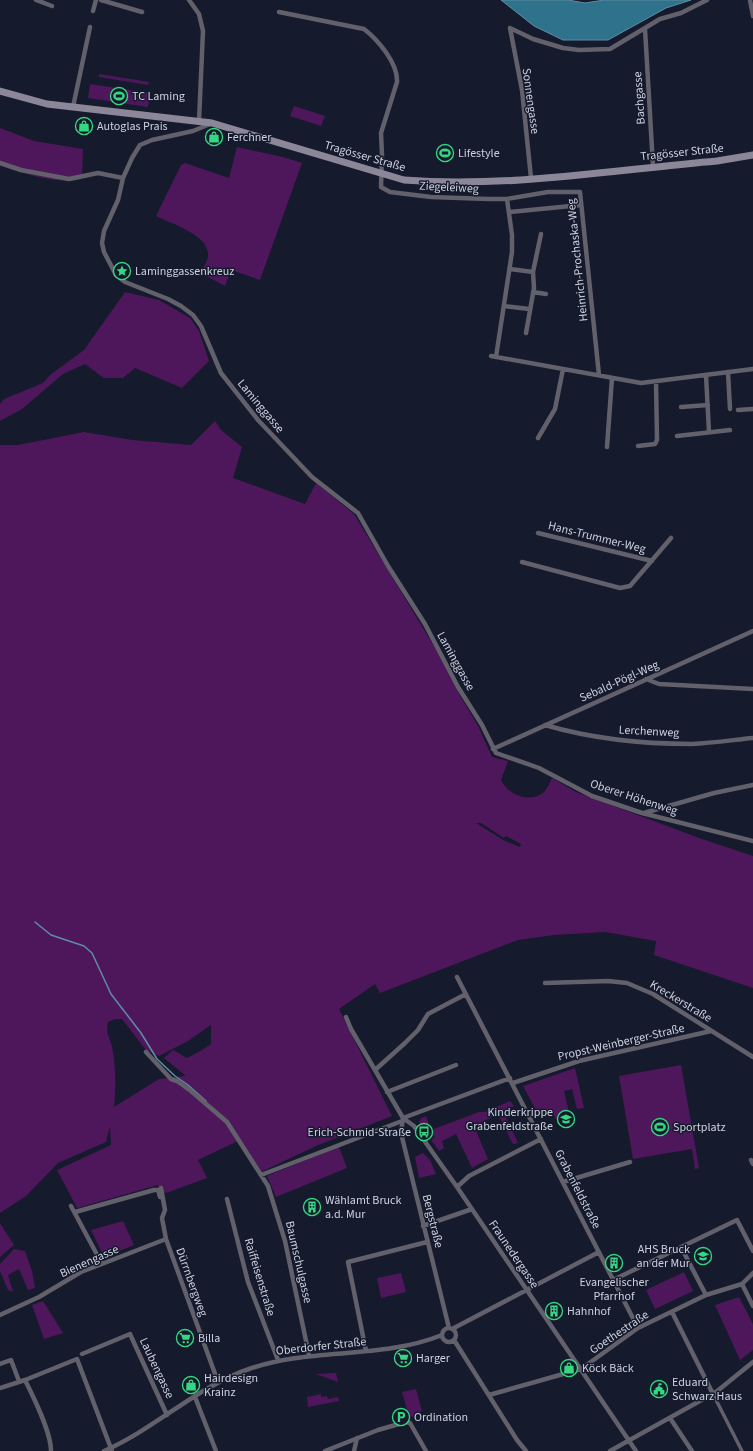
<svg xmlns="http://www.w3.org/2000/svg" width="753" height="1451" font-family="'Source Sans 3',sans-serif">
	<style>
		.green { fill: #4f175b; fill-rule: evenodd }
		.water { fill: #2e728b; stroke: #5e8ea4 }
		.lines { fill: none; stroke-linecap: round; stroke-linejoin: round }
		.stream { stroke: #5e8ea4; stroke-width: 1.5 }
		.pedestrian { stroke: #62606a; stroke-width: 3.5 }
		.minor { stroke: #62606a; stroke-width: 4.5 }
		.secondary { stroke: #8b8798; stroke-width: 7 }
		.labels { text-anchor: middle; stroke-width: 3; stroke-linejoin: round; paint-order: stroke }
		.poi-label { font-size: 12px; fill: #cdd1de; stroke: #151a2d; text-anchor: start }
		.street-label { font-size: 12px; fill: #cdd1de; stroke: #151a2d }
	</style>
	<rect width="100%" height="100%" fill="#151a2d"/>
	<path class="green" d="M 99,74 L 149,82 L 148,85 L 99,77 Z
		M 90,84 L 150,93 L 148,107 L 88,98 Z
		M 294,106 L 325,116 L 321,126 L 290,116 Z
		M 0,128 L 34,141 L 83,149 L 82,179 C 58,185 23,173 0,166 Z
		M 237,147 L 283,157 L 302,163 L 260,280 L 231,270 L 225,286 L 200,273 C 202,269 208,261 208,256 C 210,235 172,224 156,216 L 181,165 L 185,163 L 229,178 Z
		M 125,292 L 159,300 L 190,318 L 199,331 L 209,361 L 182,388 L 135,368 L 123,378 L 104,378 L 85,364 L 63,374 L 22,409 L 0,421 L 0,404 L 4,399 L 43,383 L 50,375 L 84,350 Z
		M 215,421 L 221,430 L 242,447 L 233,478 L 305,504 L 316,483 L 354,514 L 438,653 L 459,694 L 478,726 L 492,757 L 508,761 L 501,780 C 508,795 530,804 544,792 C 547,789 550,782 552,778 L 576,792 L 702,839 L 753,856 L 753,988 L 654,955 L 656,941 L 605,932 L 554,935 L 518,940 L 380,993 L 375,984 L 339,1009 L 392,1116 L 316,1146 L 261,1172 L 238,1141 L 198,1160 L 207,1178 L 166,1193 L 159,1189 L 158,1185 L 77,1208 L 57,1170 L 111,1145 L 110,1126 L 106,1142 L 58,1163 L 26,1196 L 0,1213 L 0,445 L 18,445 L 84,432 L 132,440 L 191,445 ZM 476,823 L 481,823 L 504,838 L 506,836 L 521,844 L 520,847 L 503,840 ZM 115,1019 L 122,1019 L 146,1050 L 159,1056 L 188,1041 L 211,1025 L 211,1044 L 202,1050 L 187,1058 L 173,1050 L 164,1058 L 186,1076 L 159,1079 L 114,1107 C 116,1088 116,1066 112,1047 C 110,1038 105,1032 108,1022 Z
		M 681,1065 L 699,1168 L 695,1169 L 692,1149 L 633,1159 L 619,1076 Z
		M 575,1068 L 584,1108 L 577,1109 L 572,1089 L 564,1091 L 569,1112 L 556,1119 L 552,1112 L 539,1116 L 523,1086 Z
		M 510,1101 L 514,1106 L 503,1111 L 518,1143 L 513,1144 L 498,1114 L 474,1126 L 488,1159 L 472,1168 L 456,1134 L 442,1141 L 444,1148 L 439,1151 L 431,1140 L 435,1137 L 431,1133 L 428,1134 L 419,1122 L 421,1118 L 426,1116 L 431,1130 L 479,1112 L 485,1112 Z
		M 339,1147 L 347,1168 L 276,1197 L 267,1176 Z
		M 423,1153 L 430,1160 L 436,1174 L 419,1178 L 415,1157 Z
		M 123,1221 L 134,1245 L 104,1257 L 91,1230 Z
		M 0,1223 L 14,1245 L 0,1257 Z
		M 14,1249 L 25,1251 L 32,1271 L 35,1288 L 28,1290 L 19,1269 L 8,1275 L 13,1292 L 8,1290 L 0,1271 L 0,1264 Z
		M 684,1272 L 693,1291 L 655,1309 L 646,1290 Z
		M 401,1273 L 406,1292 L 381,1298 L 377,1278 Z
		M 739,1297 L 753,1324 L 753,1350 L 740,1360 L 715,1305 Z
		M 43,1301 L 63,1333 L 44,1339 L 32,1305 Z
		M 336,1373 L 338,1382 L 316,1374 Z
		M 416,1389 L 422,1411 L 414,1417 L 409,1416 L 402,1392 Z
		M 321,1394 L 321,1397 L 327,1396 L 328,1399 L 338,1397 L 339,1401 L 308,1407 L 307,1397 Z"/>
	<path class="water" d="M 501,0 L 568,0 L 585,3 L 604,0 L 691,0 L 666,8 L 608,40 L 563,40 L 534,26 Z"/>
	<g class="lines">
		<path class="stream" d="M 35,922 L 51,935 L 84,946 L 92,953 L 111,994 L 141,1033 L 157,1059 L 175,1076 L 188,1085 L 206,1101"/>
		<path class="pedestrian" d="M 713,1394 L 742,1451"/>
		<path class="minor" d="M 36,0 L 52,6
			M 101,0 L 142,12
			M 189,0 L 199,14 L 203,31 L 199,121
			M 750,0 L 753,16
			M 93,11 L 96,0
			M 279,12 L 364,29 C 378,40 398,63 397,82 L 381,133 L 382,155 L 381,187 L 390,192 L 431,197 L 488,199 L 507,199 L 548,192 L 580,192 L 599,375
			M 510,28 L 533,39 L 563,48 L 579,50 L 610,49 L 660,19 L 681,13 L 707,0
			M 510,28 L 522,90 L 531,178
			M 645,29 L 653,166
			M 73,107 L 90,27
			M 210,124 L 193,131 L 152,140 L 140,145 L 132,158 L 123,178 L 118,200 L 104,231 L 102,243 L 104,252 L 116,275 L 125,282 L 168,299 L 181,306 L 193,315 L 201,326 L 221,373 L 258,420 L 312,477 L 358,513 L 388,566 L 425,624 L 458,687 L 482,725 L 496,753 L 539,768 L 592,796 L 642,813 L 753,841
			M 0,163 L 21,170 L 69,179 L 98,173 L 123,178
			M 510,212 L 581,205
			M 510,269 L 533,272
			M 533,292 L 546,294
			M 504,306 L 529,309
			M 526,333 L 534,288 L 533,272 L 541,234
			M 491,356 L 641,383 L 753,369
			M 496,357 L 512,252 L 512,235 L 507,199
			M 728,372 L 730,409
			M 706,375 L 709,432
			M 681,407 L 708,405
			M 738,410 L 753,409
			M 677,436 L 730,430
			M 538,438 L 555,409 L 563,369
			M 638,446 L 655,444 L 657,440 L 656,382
			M 607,447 L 612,378
			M 538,533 L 652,561
			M 522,562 L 620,588 L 630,586 L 671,538
			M 646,679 L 659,684 L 753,689
			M 545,725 C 593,739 642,744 692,744 C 712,743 733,740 753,738
			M 493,749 L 753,631
			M 644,813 L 714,793 L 753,785
			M 457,977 L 638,1328
			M 545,983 L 608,981 L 627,983 L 653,994 L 753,1057
			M 346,1017 L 351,1029 L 403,1118 L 414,1126 L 457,1187 L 636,1451
			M 146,1052 L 171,1079 L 177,1081 L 191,1091 L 227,1122 L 268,1186 L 285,1241 L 309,1355
			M 375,1070 L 405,1043 L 418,1030 L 428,1014 L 466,994
			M 513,1083 L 579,1061 L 711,1031
			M 387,1092 L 456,1065
			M 403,1118 L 401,1133 L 449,1328
			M 403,1118 L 510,1078
			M 751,1160 L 753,1164
			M 261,1175 L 402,1121
			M 563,1182 L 630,1162
			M 457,1187 L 469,1176 L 541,1139
			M 161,1188 L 165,1210 L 162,1218 L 166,1239 L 218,1382
			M 227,1199 L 248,1282 L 278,1360
			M 71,1206 L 102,1264
			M 75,1212 L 154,1190 L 158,1190 L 160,1197
			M 423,1226 L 472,1209
			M 681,1247 L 706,1295
			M 613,1280 L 737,1220 L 753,1251
			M 742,1284 L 753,1306
			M 672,1312 L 713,1394
			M 0,1315 L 39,1297 L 81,1272 L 166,1239
			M442 1335a7 7 0 1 1 14 0a7 7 0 1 1-14 0Z
			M 452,1329 L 599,1252
			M 454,1340 L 517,1440 L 526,1451
			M 366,1351 L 348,1262 L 427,1242
			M 82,1354 L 130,1334 L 167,1415
			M 0,1364 L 11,1360 L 19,1381
			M 25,1380 C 34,1398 51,1432 51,1451
			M 0,1388 L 25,1380 L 77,1359 L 112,1451
			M 489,1395 L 581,1369 L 638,1328 L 706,1295 L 742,1284 L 753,1273
			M 195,1397 L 216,1451
			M 670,1418 L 692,1451
			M 104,1451 C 155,1429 196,1387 249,1369 C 311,1347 380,1360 442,1335
			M 325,1451 L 378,1430 L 406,1422 L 410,1423 L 426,1451
			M 354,1451 L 357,1438
			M 610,1451 L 716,1392 L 753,1362"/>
		<path class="secondary" d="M 0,91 L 47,104 L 212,123 L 404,180 C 508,188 613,170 717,161 L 753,155"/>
	</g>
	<defs>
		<g id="stadium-ring" transform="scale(0.9)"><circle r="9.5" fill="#151a2d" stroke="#35d881" stroke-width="1.5"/><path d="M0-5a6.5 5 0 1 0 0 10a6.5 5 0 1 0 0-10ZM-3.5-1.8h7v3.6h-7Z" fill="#35d881"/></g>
		<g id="shop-ring" transform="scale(0.9)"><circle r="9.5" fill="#151a2d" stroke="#35d881" stroke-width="1.5"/><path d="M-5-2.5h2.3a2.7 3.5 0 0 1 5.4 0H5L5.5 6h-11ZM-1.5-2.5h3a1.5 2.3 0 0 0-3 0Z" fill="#35d881"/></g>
		<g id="sight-ring" transform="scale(0.9)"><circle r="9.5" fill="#151a2d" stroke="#35d881" stroke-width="1.5"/><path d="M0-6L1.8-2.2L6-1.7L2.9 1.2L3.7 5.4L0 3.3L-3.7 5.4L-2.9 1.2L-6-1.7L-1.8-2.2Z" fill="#35d881"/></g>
		<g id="school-ring" transform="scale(0.9)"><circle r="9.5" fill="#151a2d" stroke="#35d881" stroke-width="1.5"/><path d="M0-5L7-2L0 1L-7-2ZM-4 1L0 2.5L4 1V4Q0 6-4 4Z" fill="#35d881"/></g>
		<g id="bus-ring" transform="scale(0.9)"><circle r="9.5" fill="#151a2d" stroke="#35d881" stroke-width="1.5"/><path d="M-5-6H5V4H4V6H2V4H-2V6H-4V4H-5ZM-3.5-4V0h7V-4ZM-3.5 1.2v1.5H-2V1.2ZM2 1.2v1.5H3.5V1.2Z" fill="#35d881"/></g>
		<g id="building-ring" transform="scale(0.9)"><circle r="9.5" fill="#151a2d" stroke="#35d881" stroke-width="1.5"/><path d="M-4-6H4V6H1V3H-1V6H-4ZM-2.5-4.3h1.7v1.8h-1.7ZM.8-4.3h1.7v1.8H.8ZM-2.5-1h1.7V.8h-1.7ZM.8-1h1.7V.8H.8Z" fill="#35d881"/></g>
		<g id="supermarket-ring" transform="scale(0.9)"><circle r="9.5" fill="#151a2d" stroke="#35d881" stroke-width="1.5"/><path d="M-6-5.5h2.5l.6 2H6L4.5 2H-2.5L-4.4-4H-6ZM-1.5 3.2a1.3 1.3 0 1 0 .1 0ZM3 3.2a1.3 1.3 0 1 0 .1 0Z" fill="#35d881"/></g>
		<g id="civic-ring" transform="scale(0.9)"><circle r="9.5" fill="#151a2d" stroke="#35d881" stroke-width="1.5"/><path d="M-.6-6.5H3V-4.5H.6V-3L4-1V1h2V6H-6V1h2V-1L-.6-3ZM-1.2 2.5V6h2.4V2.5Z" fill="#35d881"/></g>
		<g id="parking-ring" transform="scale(0.9)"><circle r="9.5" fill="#151a2d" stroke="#35d881" stroke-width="1.5"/><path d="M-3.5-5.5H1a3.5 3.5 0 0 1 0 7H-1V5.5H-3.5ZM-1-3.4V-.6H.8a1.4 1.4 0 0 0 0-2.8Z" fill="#35d881"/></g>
	</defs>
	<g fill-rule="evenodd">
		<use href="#stadium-ring" x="119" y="96"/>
		<use href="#shop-ring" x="84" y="126"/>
		<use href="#shop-ring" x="214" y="137"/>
		<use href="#stadium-ring" x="445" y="153"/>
		<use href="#sight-ring" x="122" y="271"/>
		<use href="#school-ring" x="566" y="1119"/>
		<use href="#stadium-ring" x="660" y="1127"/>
		<use href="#bus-ring" x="424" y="1132"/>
		<use href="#building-ring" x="312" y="1207"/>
		<use href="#school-ring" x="703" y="1256"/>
		<use href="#building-ring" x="614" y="1263"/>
		<use href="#building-ring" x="554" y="1311"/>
		<use href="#supermarket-ring" x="185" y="1338"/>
		<use href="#supermarket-ring" x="403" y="1358"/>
		<use href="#shop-ring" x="569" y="1368"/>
		<use href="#shop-ring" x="191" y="1385"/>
		<use href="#civic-ring" x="659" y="1389"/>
		<use href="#parking-ring" x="401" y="1417"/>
	</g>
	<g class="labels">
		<g class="poi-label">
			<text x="132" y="100">TC Laming</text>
			<text x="97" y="130">Autoglas Prais</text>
			<text x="227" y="141">Ferchner</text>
			<text x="458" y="157">Lifestyle</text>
			<text x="135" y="275">Laminggassenkreuz</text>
			<text x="553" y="1116" text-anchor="end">Kinderkrippe<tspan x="553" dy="14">Grabenfeldstraße</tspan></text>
			<text x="673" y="1131">Sportplatz</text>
			<text x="411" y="1136" text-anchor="end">Erich-Schmid-Straße</text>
			<text x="325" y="1204">Wählamt Bruck<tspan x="325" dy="14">a.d. Mur</tspan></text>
			<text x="690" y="1253" text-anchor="end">AHS Bruck<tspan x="690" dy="14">an der Mur</tspan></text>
			<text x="614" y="1286" text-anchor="middle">Evangelischer<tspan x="614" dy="14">Pfarrhof</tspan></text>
			<text x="567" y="1315">Hahnhof</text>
			<text x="198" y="1342">Billa</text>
			<text x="416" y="1362">Harger</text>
			<text x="582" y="1372">Köck Bäck</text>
			<text x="204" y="1382">Hairdesign<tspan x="204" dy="14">Krainz</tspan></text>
			<text x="672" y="1386">Eduard<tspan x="672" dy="14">Schwarz Haus</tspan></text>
			<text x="414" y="1421">Ordination</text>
		</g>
		<g class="street-label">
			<text transform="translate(639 98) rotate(-94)" y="4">Bachgasse</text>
			<text transform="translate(531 101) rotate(82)" y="4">Sonnengasse</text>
			<text transform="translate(682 152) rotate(-6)" y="4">Tragösser Straße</text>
			<text transform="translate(365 156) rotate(16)" y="4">Tragösser Straße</text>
			<text transform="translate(449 187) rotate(3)" y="4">Ziegeleiweg</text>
			<text transform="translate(577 260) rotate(-96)" y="4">Heinrich-Prochaska-Weg</text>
			<text transform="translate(261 406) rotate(50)" y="4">Laminggasse</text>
			<text transform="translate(597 537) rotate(14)" y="4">Hans-Trummer-Weg</text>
			<text transform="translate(456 661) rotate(61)" y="4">Laminggasse</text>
			<text transform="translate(619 681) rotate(-24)" y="4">Sebald-Pögl-Weg</text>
			<text transform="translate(649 731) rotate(3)" y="4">Lerchenweg</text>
			<text transform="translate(634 797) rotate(18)" y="4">Oberer Höhenweg</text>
			<text transform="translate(681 1001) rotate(31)" y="4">Kreckerstraße</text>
			<text transform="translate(621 1042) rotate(-13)" y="4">Propst-Weinberger-Straße</text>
			<text transform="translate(578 1189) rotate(63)" y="4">Grabenfeldstraße</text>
			<text transform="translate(433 1221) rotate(76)" y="4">Bergstraße</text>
			<text transform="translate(514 1254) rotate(56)" y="4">Fraunedergasse</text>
			<text transform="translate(89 1261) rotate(-24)" y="4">Bienengasse</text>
			<text transform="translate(299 1262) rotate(77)" y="4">Baumschulgasse</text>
			<text transform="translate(260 1277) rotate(73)" y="4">Raiffeisenstraße</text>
			<text transform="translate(192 1282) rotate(70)" y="4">Dürrnbergweg</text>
			<text transform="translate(619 1332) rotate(-34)" y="4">Goethestraße</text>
			<text transform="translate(321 1346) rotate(-6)" y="4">Oberdorfer Straße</text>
			<text transform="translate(157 1368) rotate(65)" y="4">Laubengasse</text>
		</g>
	</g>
</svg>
